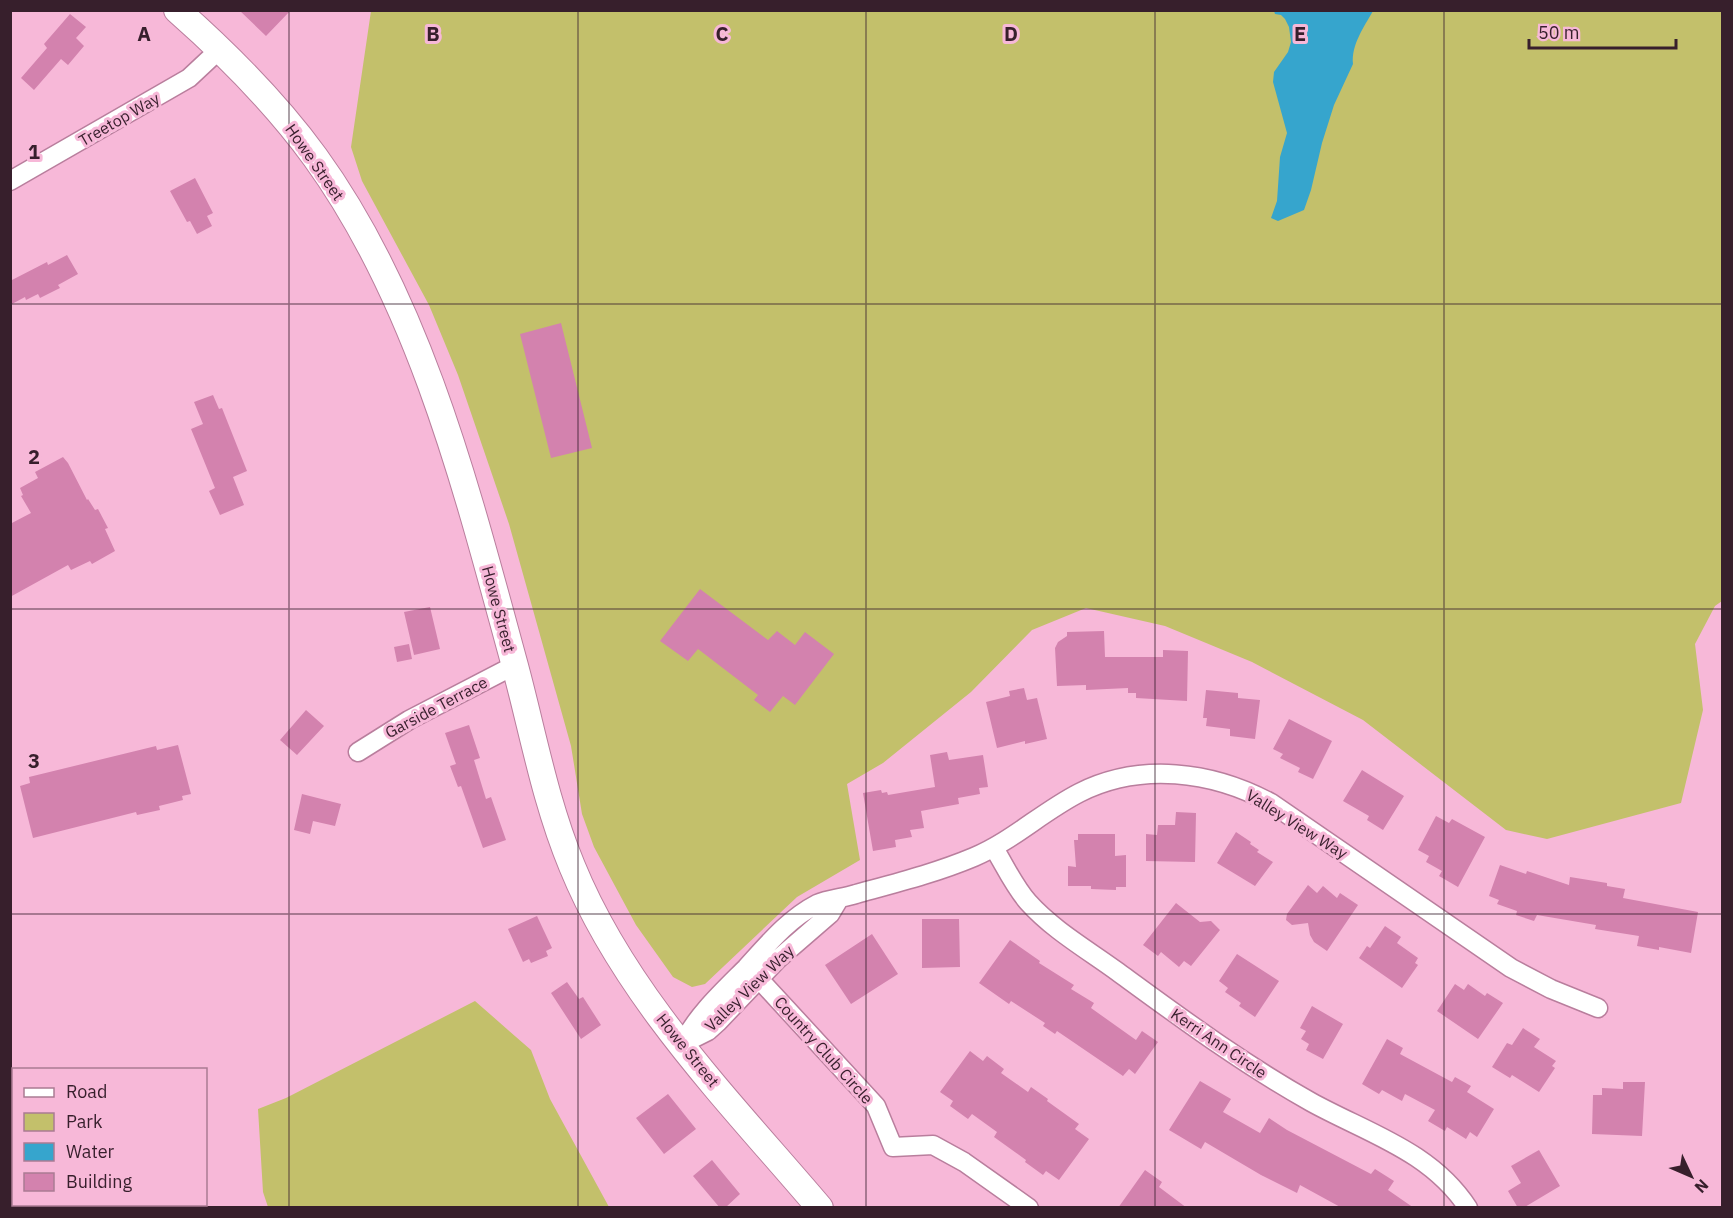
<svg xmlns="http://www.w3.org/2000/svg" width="1733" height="1218" font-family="'IBM Plex Sans',sans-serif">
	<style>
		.green { fill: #c3c06b }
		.water { fill: #36a5cd }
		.building { fill: #d382ae }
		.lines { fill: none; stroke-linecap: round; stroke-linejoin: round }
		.minor-casing { stroke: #b97e9d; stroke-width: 21 }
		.secondary-casing { stroke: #b97e9d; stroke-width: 28 }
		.minor { stroke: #fff; stroke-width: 18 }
		.secondary { stroke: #fff; stroke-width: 26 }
		.grid { fill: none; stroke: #371f2c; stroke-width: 1.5; stroke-opacity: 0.55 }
		.labels { text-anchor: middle; stroke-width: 6; stroke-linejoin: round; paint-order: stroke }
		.street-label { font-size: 16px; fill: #371f2c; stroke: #f7b8d8 }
		.grid-label { font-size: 20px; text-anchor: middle; font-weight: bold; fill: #371f2c; stroke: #f7b8d8; stroke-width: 6; stroke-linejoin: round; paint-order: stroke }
	</style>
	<rect width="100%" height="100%" fill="#f7b8d8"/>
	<path class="green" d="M 371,11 L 1722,11 L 1722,601 L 1715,606 L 1695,644 L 1703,710 L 1681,803 L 1547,839 L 1506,830 L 1363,720 L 1252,662 L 1165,626 L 1086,608 L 1032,630 L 971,692 L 883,763 L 847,784 L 860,860 L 797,897 L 705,984 L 692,987 L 673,977 L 636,925 L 594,847 L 582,814 L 571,746 L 509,524 L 458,375 L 429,305 L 362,181 L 351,147 Z
		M 475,1001 L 531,1050 L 550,1099 L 609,1207 L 268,1207 L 263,1192 L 258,1109 L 286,1098 Z"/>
	<path class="water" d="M 1274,11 L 1373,11 C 1364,27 1351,45 1353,64 L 1334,105 L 1322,143 L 1311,190 L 1304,210 L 1278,221 L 1271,218 L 1277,201 L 1280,157 L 1287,133 L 1273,82 L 1274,72 L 1288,52 L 1291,42 L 1289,27 L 1285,19 L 1281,15 L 1275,14 Z"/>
	<path class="building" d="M 239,10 L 291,10 L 266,36 Z
		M 70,14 L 86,27 L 76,38 L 84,46 L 68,65 L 61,59 L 34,90 L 21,78 L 47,48 L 44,44 Z
		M 195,178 L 213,213 L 207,216 L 212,226 L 197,234 L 190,221 L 187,222 L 170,191 Z
		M 67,255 L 78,274 L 58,285 L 60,288 L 40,298 L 38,294 L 26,300 L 25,297 L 10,305 L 10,281 L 47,262 L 48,265 Z
		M 561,323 L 592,448 L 551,458 L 520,334 Z
		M 213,395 L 219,409 L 222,408 L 247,471 L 233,477 L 244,505 L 220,515 L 209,491 L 215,488 L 191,429 L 203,424 L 194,402 Z
		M 63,457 L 68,463 L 87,500 L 88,499 L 95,510 L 98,509 L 108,528 L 105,529 L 115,551 L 92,564 L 90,561 L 71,570 L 68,565 L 10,597 L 10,524 L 31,513 L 21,496 L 23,495 L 20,488 L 38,478 L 35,472 Z
		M 700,589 L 768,640 L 777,631 L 795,645 L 805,632 L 834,654 L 795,705 L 783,696 L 770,712 L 754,700 L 758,695 L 698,649 L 688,661 L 660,641 Z
		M 430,607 L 440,649 L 414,655 L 404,612 Z
		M 1104,631 L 1105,657 L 1163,657 L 1163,650 L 1188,651 L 1187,701 L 1136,698 L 1136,693 L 1128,693 L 1128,688 L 1086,690 L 1086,685 L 1057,686 L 1055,648 L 1058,642 L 1067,636 L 1067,632 Z
		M 409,644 L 412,659 L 397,662 L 394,647 Z
		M 1024,688 L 1027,700 L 1037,698 L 1047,739 L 1025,744 L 1025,741 L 997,748 L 986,702 L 1010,696 L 1009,691 Z
		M 1206,690 L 1238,693 L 1238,698 L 1260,700 L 1255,739 L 1230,736 L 1230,729 L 1206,726 L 1207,718 L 1203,718 Z
		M 306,710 L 324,726 L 297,755 L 280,740 Z
		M 1289,719 L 1332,741 L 1313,779 L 1298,772 L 1300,768 L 1280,758 L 1283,754 L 1273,749 Z
		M 469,725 L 480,758 L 474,760 L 486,799 L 491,797 L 506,840 L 483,848 L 461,786 L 458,787 L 450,766 L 456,764 L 445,733 Z
		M 178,745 L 191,794 L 182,796 L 183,800 L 159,806 L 160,810 L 137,815 L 136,812 L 33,838 L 20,786 L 30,783 L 29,777 L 156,746 L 157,750 Z
		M 947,752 L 949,760 L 983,755 L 988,787 L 979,788 L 980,794 L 958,798 L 959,804 L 921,811 L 924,828 L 910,830 L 912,837 L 895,840 L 896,847 L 873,851 L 863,793 L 881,790 L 882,793 L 887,792 L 888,795 L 935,787 L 930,755 Z
		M 1362,770 L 1404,796 L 1383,830 L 1367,820 L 1369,816 L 1343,801 Z
		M 302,794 L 341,804 L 335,826 L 313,821 L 310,834 L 294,830 Z
		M 1176,812 L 1196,813 L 1195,862 L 1146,861 L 1146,834 L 1157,835 L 1158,825 L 1175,825 Z
		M 1436,816 L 1449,823 L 1452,819 L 1485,837 L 1458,887 L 1439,876 L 1442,871 L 1426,862 L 1429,856 L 1418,850 Z
		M 1236,832 L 1251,842 L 1250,844 L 1259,850 L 1257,852 L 1273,862 L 1255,886 L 1217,863 Z
		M 1078,834 L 1115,834 L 1115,856 L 1126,855 L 1126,887 L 1116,887 L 1116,890 L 1091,889 L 1091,886 L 1068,886 L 1068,866 L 1076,867 L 1074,840 L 1078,840 Z
		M 1500,865 L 1526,874 L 1527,871 L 1569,885 L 1570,877 L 1607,883 L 1607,886 L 1625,889 L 1623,898 L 1698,912 L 1691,953 L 1659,947 L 1659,950 L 1637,946 L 1639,936 L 1595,929 L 1596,925 L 1537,915 L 1534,921 L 1516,915 L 1517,911 L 1497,904 L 1499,900 L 1489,896 Z
		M 1308,885 L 1317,893 L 1323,886 L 1337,898 L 1340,893 L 1358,905 L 1327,951 L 1314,942 L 1310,935 L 1308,923 L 1292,925 L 1286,920 L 1287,914 Z
		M 1176,903 L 1200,922 L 1211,921 L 1220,930 L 1191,966 L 1184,961 L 1179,967 L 1161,952 L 1158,956 L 1143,945 Z
		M 537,916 L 552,948 L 546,951 L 548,956 L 531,963 L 529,959 L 523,962 L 508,929 Z
		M 922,919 L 959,919 L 960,967 L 922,968 Z
		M 1385,926 L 1401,937 L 1397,943 L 1418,958 L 1415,963 L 1418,965 L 1402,988 L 1359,958 L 1367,946 L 1370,948 Z
		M 872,934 L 898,974 L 851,1004 L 825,965 Z
		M 1010,940 L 1040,961 L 1039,963 L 1074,985 L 1071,989 L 1094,1003 L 1091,1008 L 1136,1040 L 1142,1031 L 1158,1042 L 1135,1074 L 1129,1069 L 1123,1076 L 1057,1031 L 1055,1034 L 1043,1026 L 1045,1023 L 1011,1001 L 1009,1004 L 979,983 Z
		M 1237,954 L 1279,981 L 1255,1017 L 1239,1006 L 1241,1003 L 1225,992 L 1228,988 L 1219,981 Z
		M 567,982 L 579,999 L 583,997 L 601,1025 L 581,1039 L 551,993 Z
		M 1455,984 L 1464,990 L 1468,984 L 1485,996 L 1487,993 L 1503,1003 L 1478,1039 L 1437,1011 Z
		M 1312,1006 L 1343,1024 L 1323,1059 L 1306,1050 L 1309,1044 L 1301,1039 L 1306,1031 L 1300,1028 Z
		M 1523,1028 L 1540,1039 L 1534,1047 L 1556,1061 L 1552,1066 L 1555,1068 L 1539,1092 L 1512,1075 L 1510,1078 L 1492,1067 L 1507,1043 L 1512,1045 Z
		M 1387,1039 L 1403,1048 L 1400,1054 L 1452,1082 L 1455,1077 L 1471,1086 L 1467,1092 L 1494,1109 L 1477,1137 L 1470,1132 L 1466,1139 L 1447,1127 L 1445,1131 L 1428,1121 L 1435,1110 L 1405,1094 L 1402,1101 L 1382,1090 L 1379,1094 L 1362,1084 Z
		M 970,1051 L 983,1061 L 987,1056 L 1004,1069 L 1001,1073 L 1028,1092 L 1031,1087 L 1048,1099 L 1047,1101 L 1079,1124 L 1075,1129 L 1089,1139 L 1059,1180 L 1046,1171 L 1043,1175 L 1025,1162 L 1026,1160 L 994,1137 L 997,1132 L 972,1114 L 968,1119 L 950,1106 L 953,1101 L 940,1092 Z
		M 1200,1081 L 1231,1099 L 1223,1112 L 1260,1133 L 1269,1118 L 1287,1130 L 1371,1174 L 1375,1169 L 1394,1181 L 1388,1190 L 1414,1208 L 1342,1208 L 1300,1185 L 1297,1193 L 1261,1175 L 1205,1142 L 1201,1149 L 1169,1130 Z
		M 1623,1082 L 1645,1082 L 1642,1136 L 1592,1134 L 1593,1095 L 1602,1095 L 1602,1088 L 1623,1089 Z
		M 668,1094 L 696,1129 L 664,1154 L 636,1118 Z
		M 1539,1150 L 1560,1186 L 1523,1208 L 1518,1208 L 1508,1191 L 1521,1183 L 1511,1166 Z
		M 712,1160 L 740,1194 L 725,1208 L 720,1208 L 693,1176 Z
		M 1145,1170 L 1162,1182 L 1159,1187 L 1187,1208 L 1118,1208 Z"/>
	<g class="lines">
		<g class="minor-casing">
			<path id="minor" d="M 10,181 L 189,78 L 220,49
				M 358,752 L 409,720 L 515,665
				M 994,848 C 1005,866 1014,886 1028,902 C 1053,930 1088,950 1118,972 C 1181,1018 1243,1064 1311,1102 C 1367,1133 1431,1151 1468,1208
				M 759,979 L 876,1106 L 893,1147 L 933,1145 L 964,1162 L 1029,1208
				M 682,1044 C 698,1014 722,992 746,968 C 767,945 788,919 817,904 C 828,899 844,898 856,894 C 896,883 936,873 974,857 C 1012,841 1042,812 1079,793 C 1140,762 1212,771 1271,803 L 1511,968 L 1551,989 L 1598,1008
				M 682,1044 L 708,1031 L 718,1022 L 778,959 L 830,914 L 839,899"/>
		</g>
		<g class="secondary-casing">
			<path id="secondary" d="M 177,10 C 228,55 275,102 315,157 C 421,303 468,494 515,666 C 533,733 545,801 572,866 C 625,996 730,1102 820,1208"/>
		</g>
		<use href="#minor" class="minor"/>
		<use href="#secondary" class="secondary"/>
	</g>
	<path class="grid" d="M 289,10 L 289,1208M 578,10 L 578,1208M 866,10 L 866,1208M 1155,10 L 1155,1208M 1444,10 L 1444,1208M 10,304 L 1722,304M 10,609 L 1722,609M 10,914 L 1722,914"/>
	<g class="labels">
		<g class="street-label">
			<text transform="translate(119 119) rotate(-30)" y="6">Treetop Way</text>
			<text transform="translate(315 162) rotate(55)" y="6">Howe Street</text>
			<text transform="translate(499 609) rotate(75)" y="6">Howe Street</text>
			<text transform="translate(436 707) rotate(-28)" y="6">Garside Terrace</text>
			<text transform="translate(1297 824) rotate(32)" y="6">Valley View Way</text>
			<text transform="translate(749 988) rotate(-44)" y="6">Valley View Way</text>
			<text transform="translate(1219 1043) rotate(34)" y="6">Kerri Ann Circle</text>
			<text transform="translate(688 1050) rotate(51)" y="6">Howe Street</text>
			<text transform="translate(824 1050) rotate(48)" y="6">Country Club Circle</text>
		</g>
	</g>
	<g class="grid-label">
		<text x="144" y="41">A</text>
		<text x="433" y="41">B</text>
		<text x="722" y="41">C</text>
		<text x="1011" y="41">D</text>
		<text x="1300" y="41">E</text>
		<text x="34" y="159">1</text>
		<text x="34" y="464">2</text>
		<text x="34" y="768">3</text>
	</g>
	<rect width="1733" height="1218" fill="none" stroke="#371f2c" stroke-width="24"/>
	<rect x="12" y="1068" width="195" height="138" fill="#f7b8d8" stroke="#aa7b93" stroke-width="1.5"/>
	<rect x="24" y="1088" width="30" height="9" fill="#ffffff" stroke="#aa7b93" stroke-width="1.5"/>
	<text x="66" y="1098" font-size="18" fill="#371f2c">Road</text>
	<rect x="24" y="1113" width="30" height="18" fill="#c3c06b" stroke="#aa7b93" stroke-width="1.5"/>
	<text x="66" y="1128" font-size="18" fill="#371f2c">Park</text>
	<rect x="24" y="1143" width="30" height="18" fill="#36a5cd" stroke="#aa7b93" stroke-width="1.5"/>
	<text x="66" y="1158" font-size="18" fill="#371f2c">Water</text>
	<rect x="24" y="1173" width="30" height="18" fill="#d382ae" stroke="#aa7b93" stroke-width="1.5"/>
	<text x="66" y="1188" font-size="18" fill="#371f2c">Building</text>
	<g transform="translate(1691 1176) rotate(134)" stroke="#f7b8d8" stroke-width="4.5" paint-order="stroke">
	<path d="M0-4.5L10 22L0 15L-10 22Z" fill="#371f2c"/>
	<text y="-9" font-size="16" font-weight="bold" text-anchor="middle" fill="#371f2c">N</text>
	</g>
	<path d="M1529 39v9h147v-9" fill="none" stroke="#371f2c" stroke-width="3"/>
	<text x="1538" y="39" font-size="18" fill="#371f2c" stroke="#f7b8d8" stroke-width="4.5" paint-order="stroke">50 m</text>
</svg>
